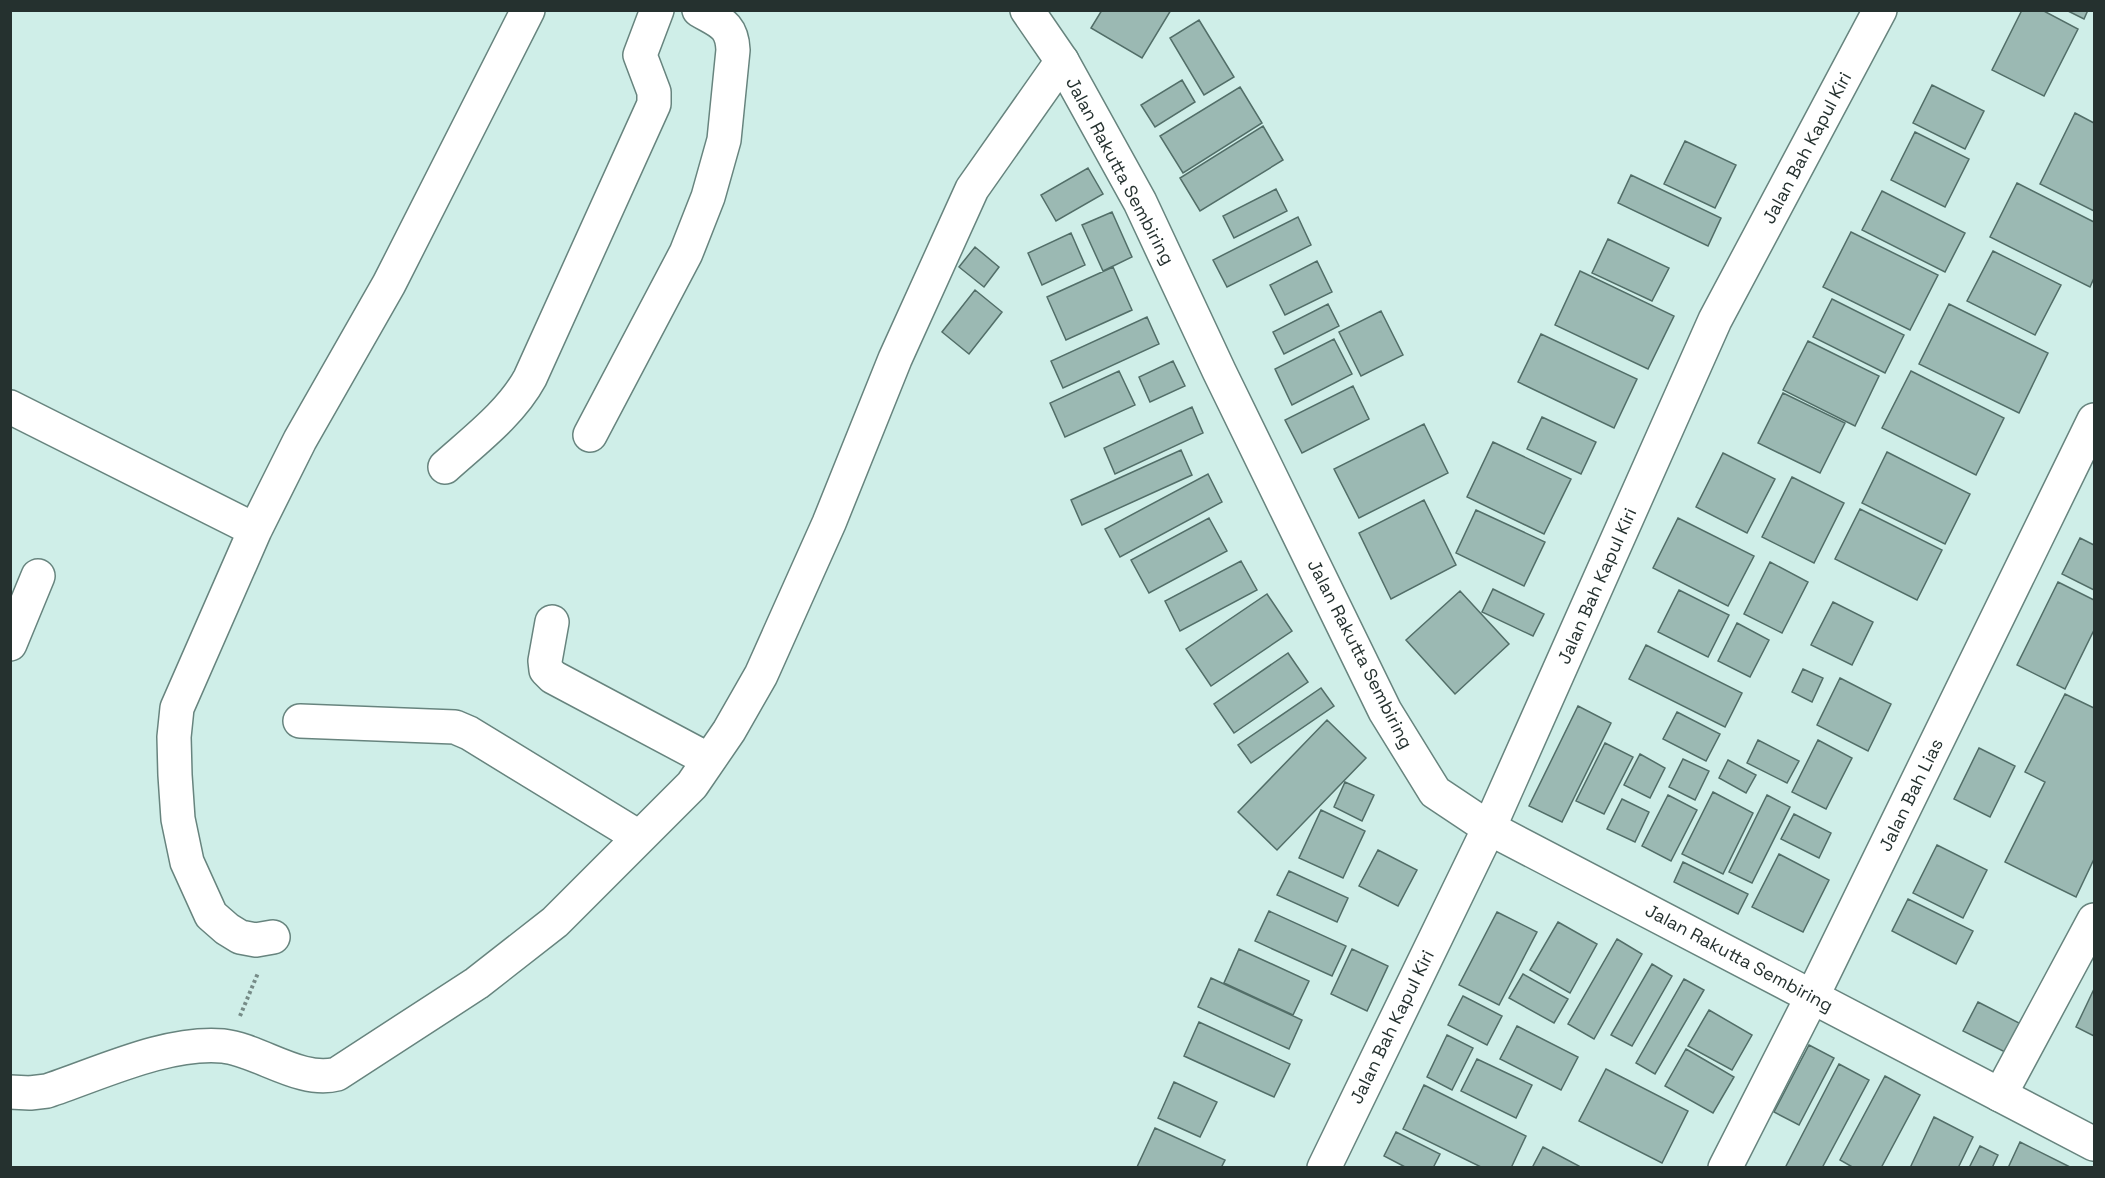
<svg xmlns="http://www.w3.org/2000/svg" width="2105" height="1178" font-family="'Space Grotesk',sans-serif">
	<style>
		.building { fill: #9bb9b3; stroke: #526e68; stroke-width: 1.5 }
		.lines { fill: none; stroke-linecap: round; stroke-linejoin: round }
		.minor-casing { stroke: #67847e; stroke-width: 36 }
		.major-casing { stroke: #67847e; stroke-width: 36 }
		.path { stroke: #768b87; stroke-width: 4; stroke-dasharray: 3 3; stroke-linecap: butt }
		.minor { stroke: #fff; stroke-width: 33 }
		.major { stroke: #fff; stroke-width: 33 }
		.labels { text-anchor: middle; stroke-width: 5; stroke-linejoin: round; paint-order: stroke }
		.street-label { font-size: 18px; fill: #25312f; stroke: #fff }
	</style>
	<rect width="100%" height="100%" fill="#cfeee8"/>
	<path class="building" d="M 1102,10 L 1171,10 L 1142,58 L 1091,28 Z
		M 2022,10 L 2042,10 L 2078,29 L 2044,96 L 1992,70 Z
		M 2066,10 L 2088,10 L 2084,19 Z
		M 1199,20 L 1234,77 L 1204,95 L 1170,38 Z
		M 1182,80 L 1195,102 L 1155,127 L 1141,105 Z
		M 1932,85 L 1984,111 L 1965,149 L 1913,123 Z
		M 1240,87 L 1262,123 L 1183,173 L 1160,136 Z
		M 2075,113 L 2094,123 L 2094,211 L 2040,184 Z
		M 1263,126 L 1283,160 L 1200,211 L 1180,178 Z
		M 1915,132 L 1969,159 L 1945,207 L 1891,180 Z
		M 1685,141 L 1736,165 L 1715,208 L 1664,184 Z
		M 1088,168 L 1103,194 L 1056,221 L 1041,195 Z
		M 1631,175 L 1721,218 L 1708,246 L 1618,203 Z
		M 2017,183 L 2094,222 L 2094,278 L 2090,287 L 1990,237 Z
		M 1276,189 L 1287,211 L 1234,238 L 1223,216 Z
		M 1882,191 L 1965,233 L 1945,272 L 1862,230 Z
		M 1112,212 L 1132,257 L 1103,271 L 1082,225 Z
		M 1298,217 L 1311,245 L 1227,287 L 1213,260 Z
		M 1851,232 L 1938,275 L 1910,330 L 1823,287 Z
		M 1071,233 L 1085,265 L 1042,285 L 1028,253 Z
		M 1608,239 L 1669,268 L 1652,301 L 1592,273 Z
		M 975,247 L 999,267 L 984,287 L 959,267 Z
		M 1993,251 L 2061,285 L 2035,335 L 1967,301 Z
		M 1317,261 L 1332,292 L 1285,315 L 1270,285 Z
		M 1113,267 L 1132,310 L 1066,340 L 1047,297 Z
		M 1580,271 L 1674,316 L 1648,369 L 1555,325 Z
		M 975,290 L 1002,312 L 969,354 L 942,332 Z
		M 1832,299 L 1904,335 L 1885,373 L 1813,337 Z
		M 1328,304 L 1339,326 L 1284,354 L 1273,332 Z
		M 1949,304 L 2048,353 L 2019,413 L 1919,364 Z
		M 1381,311 L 1403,355 L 1361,376 L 1339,332 Z
		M 1147,317 L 1159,344 L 1063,388 L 1051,361 Z
		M 1541,334 L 1637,379 L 1614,428 L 1518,382 Z
		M 1334,339 L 1352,374 L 1292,405 L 1275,369 Z
		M 1808,341 L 1879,376 L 1855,426 L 1783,390 Z
		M 1173,361 L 1185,386 L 1150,402 L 1139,377 Z
		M 1119,371 L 1135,405 L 1065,437 L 1050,403 Z
		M 1911,371 L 2004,418 L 1976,475 L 1882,428 Z
		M 1353,386 L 1369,419 L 1302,453 L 1285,420 Z
		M 1783,393 L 1845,423 L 1820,473 L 1758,443 Z
		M 1192,407 L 1203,433 L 1115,474 L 1104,448 Z
		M 1542,417 L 1596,442 L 1581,474 L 1527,449 Z
		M 1424,424 L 1448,473 L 1359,518 L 1334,469 Z
		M 1493,442 L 1571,479 L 1544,534 L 1467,497 Z
		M 1181,450 L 1192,475 L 1082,525 L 1071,500 Z
		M 1887,452 L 1970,494 L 1945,544 L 1862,503 Z
		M 1723,453 L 1775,479 L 1747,533 L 1696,507 Z
		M 1208,474 L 1222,502 L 1120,557 L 1105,529 Z
		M 1792,477 L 1844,503 L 1814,563 L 1762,537 Z
		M 1424,500 L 1456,565 L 1391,599 L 1359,533 Z
		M 1860,509 L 1942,550 L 1917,600 L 1835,559 Z
		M 1476,510 L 1545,542 L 1524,586 L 1456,553 Z
		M 1209,518 L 1227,551 L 1149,593 L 1131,560 Z
		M 1678,518 L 1754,556 L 1728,606 L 1653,568 Z
		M 2080,538 L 2094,545 L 2094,590 L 2062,574 Z
		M 1241,561 L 1257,590 L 1180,631 L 1165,601 Z
		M 1770,562 L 1808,582 L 1782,633 L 1744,614 Z
		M 2058,582 L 2094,600 L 2094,630 L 2065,689 L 2017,665 Z
		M 1493,589 L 1544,614 L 1533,636 L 1482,612 Z
		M 1679,590 L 1729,615 L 1708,657 L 1658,632 Z
		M 1460,591 L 1509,644 L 1455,694 L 1406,640 Z
		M 1267,594 L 1292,631 L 1211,686 L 1186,649 Z
		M 1833,602 L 1873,622 L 1852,665 L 1811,645 Z
		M 1737,623 L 1769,640 L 1750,677 L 1718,661 Z
		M 1646,645 L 1742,693 L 1725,727 L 1629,679 Z
		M 1288,653 L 1308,682 L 1234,733 L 1214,704 Z
		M 1803,669 L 1823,678 L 1812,702 L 1792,692 Z
		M 1840,678 L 1891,704 L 1868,751 L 1817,725 Z
		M 1321,688 L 1334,706 L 1251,763 L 1238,745 Z
		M 2065,694 L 2094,708 L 2094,859 L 2076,897 L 2005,862 L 2045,782 L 2025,772 Z
		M 1578,706 L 1611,723 L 1562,822 L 1529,806 Z
		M 1677,712 L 1720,734 L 1706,761 L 1663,739 Z
		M 1327,720 L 1366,758 L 1277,850 L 1238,812 Z
		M 1758,740 L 1799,761 L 1787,783 L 1747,763 Z
		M 1818,740 L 1852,758 L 1826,809 L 1792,792 Z
		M 1605,743 L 1633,757 L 1604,814 L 1576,801 Z
		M 1979,748 L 2015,766 L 1990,817 L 1954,799 Z
		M 1640,754 L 1665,768 L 1650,798 L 1624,785 Z
		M 1683,759 L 1709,771 L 1695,800 L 1669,787 Z
		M 1728,760 L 1756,775 L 1746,793 L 1719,778 Z
		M 1345,782 L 1374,795 L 1362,821 L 1334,807 Z
		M 1713,792 L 1753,813 L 1723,874 L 1682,854 Z
		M 1668,795 L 1697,810 L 1671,861 L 1642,846 Z
		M 1767,795 L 1790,807 L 1752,883 L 1729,872 Z
		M 1622,799 L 1649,812 L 1635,842 L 1607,829 Z
		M 1321,810 L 1365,831 L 1343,878 L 1299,858 Z
		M 1794,814 L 1831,833 L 1819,858 L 1781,839 Z
		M 1937,845 L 1987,870 L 1963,918 L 1913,893 Z
		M 1378,850 L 1417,870 L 1398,906 L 1359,886 Z
		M 1779,854 L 1829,880 L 1803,932 L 1752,907 Z
		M 1683,862 L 1748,894 L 1738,914 L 1674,882 Z
		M 1289,871 L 1348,898 L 1337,922 L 1277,895 Z
		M 1908,899 L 1973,931 L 1956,964 L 1892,931 Z
		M 1269,911 L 1346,946 L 1332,976 L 1255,941 Z
		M 1497,912 L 1537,932 L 1499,1005 L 1459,985 Z
		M 1558,922 L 1597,944 L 1570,993 L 1530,970 Z
		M 1617,939 L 1642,954 L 1594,1039 L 1568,1024 Z
		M 1239,949 L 1309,981 L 1293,1015 L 1224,983 Z
		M 1352,949 L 1388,966 L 1367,1011 L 1331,994 Z
		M 1652,964 L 1672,976 L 1632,1046 L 1611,1035 Z
		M 1523,974 L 1568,999 L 1554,1023 L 1509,998 Z
		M 1211,978 L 1302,1020 L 1289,1049 L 1198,1007 Z
		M 1684,979 L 1704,990 L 1655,1074 L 1636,1063 Z
		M 2094,989 L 2094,1036 L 2076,1027 Z
		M 1463,996 L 1502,1016 L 1487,1045 L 1448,1025 Z
		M 1978,1002 L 2021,1024 L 2007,1053 L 1963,1031 Z
		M 1709,1010 L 1752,1035 L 1732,1070 L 1688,1046 Z
		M 1199,1022 L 1290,1064 L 1274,1097 L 1184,1056 Z
		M 1517,1026 L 1578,1057 L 1561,1090 L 1500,1059 Z
		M 1447,1035 L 1473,1048 L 1452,1090 L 1427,1077 Z
		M 1809,1045 L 1834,1058 L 1799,1125 L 1774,1112 Z
		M 1686,1049 L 1734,1077 L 1713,1113 L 1665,1086 Z
		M 1477,1059 L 1532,1085 L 1516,1118 L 1461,1091 Z
		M 1839,1064 L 1869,1080 L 1822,1168 L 1785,1168 Z
		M 1606,1069 L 1688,1111 L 1662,1163 L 1579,1121 Z
		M 1885,1076 L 1920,1095 L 1881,1168 L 1854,1168 L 1840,1160 Z
		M 1174,1082 L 1217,1102 L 1200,1137 L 1158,1118 Z
		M 1424,1085 L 1526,1136 L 1511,1168 L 1483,1168 L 1403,1129 Z
		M 1934,1117 L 1973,1137 L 1958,1168 L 1910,1168 Z
		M 1155,1128 L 1225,1160 L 1221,1168 L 1137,1167 Z
		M 1396,1132 L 1440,1154 L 1433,1168 L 1407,1168 L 1384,1156 Z
		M 2020,1142 L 2072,1168 L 2008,1168 Z
		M 1980,1146 L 1998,1155 L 1992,1168 L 1969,1168 Z
		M 1543,1147 L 1579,1166 L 1578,1168 L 1532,1168 Z"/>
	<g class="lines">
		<g class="minor-casing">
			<path id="minor" d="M 10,407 L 255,530
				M 590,435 L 686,253 L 708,197 L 724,140 L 733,50 C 732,24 719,22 699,10
				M 445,467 C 475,440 511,413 530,378 L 654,104 L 654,92 L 640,55 L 657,10
				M 552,622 L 545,661 L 546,670 L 553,677 L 709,760
				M 10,644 L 38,576
				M 300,721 L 455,727 L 469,733 L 639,837
				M 273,937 L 256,940 L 240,937 L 227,929 L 211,915 L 187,862 L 178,819 L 175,775 L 174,737 L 177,708 L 255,530 L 300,440 L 389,284 L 528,10
				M 10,1092 L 30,1093 L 47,1091 C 101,1073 167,1041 223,1046 C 259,1050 301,1084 337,1074 L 477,983 L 555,922 L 692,785 L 729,731 L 761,675 L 829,523 L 895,359 L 972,189 L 1062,61
				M 2000,1095 L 2094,920
				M 1324,1168 L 1489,828 L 1715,320 L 1880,10
				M 1725,1168 L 1812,997 L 2094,420"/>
		</g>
		<g class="major-casing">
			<path id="major" d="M 1027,10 L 1062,61 L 1140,202 L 1219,371 L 1385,711 L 1435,792 L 1489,828 L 2094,1144"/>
		</g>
		<path class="path" d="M 240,1016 L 258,973"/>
		<use href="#minor" class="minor"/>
		<use href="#major" class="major"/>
	</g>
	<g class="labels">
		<g class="street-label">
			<text transform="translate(1807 148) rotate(-62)" y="6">Jalan Bah Kapul Kiri</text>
			<text transform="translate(1120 171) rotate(62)" y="6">Jalan Rakutta Sembiring</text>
			<text transform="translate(1597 586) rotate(-66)" y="6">Jalan Bah Kapul Kiri</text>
			<text transform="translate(1360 654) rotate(63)" y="6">Jalan Rakutta Sembiring</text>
			<text transform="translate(1911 795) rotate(-64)" y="6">Jalan Bah Lias</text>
			<text transform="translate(1739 958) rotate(28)" y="6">Jalan Rakutta Sembiring</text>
			<text transform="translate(1392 1027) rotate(-64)" y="6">Jalan Bah Kapul Kiri</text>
		</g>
	</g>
	<rect width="2105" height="1178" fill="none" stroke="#25312f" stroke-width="24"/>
</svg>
